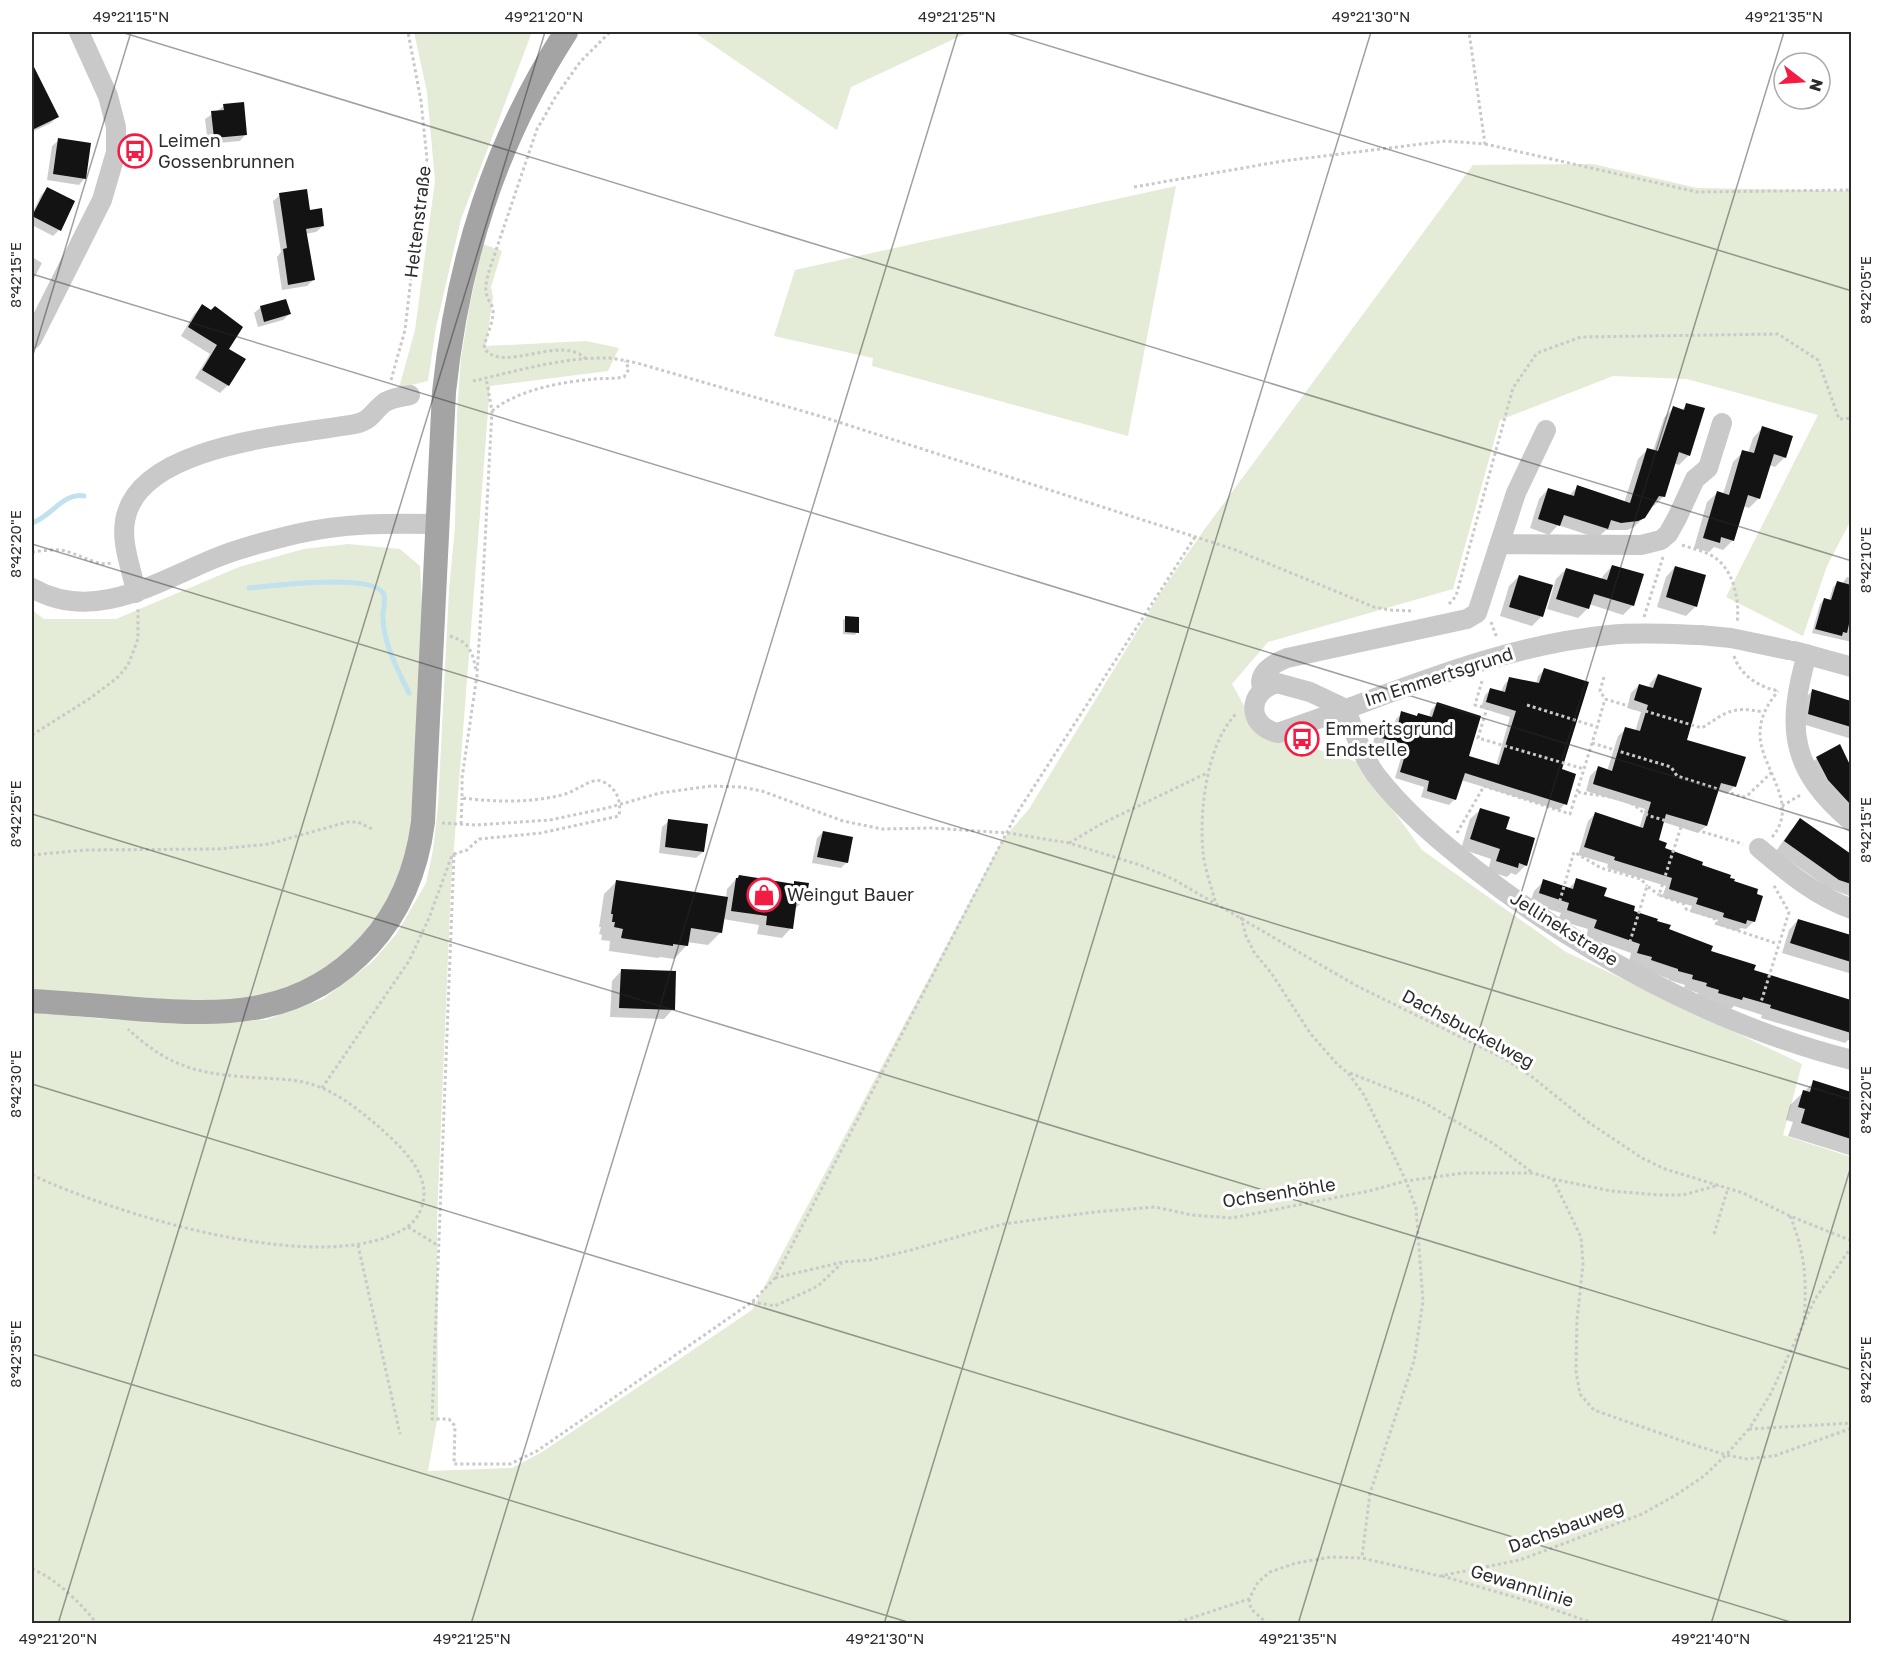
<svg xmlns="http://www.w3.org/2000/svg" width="1883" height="1655" font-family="'Golos Text',sans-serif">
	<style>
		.green { fill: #e4ebd7 }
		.shadow { fill: #0003 }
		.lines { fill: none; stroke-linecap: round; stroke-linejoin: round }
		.stream { stroke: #c1e1ed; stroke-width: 5 }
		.building { fill: #131313 }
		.path { stroke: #c9c9c9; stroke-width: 3; stroke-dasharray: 3 3; stroke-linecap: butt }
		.minor { stroke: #c9c9c9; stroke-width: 20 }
		.major { stroke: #a4a4a4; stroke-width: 24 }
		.minor-bridge { stroke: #c9c9c9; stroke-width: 20 }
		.ticks { fill: none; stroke: #2c2c2c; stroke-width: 1.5; stroke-opacity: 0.45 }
		.labels { text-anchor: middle; stroke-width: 6; stroke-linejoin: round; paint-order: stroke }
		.poi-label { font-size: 18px; fill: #2c2c2c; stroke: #fff; text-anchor: start }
		.street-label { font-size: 18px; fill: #2c2c2c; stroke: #fff }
		.neatline { fill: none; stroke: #2c2c2c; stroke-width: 2 }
		.ticks-label { font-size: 15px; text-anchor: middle; fill: #2c2c2c }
	</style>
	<rect width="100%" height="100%" fill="#fff"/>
	<path class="green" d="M 414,32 L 532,32 L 461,219 L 436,327 L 428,381 L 399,388 L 415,330 L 435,181 L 427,92 Z
		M 694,32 L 969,32 L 851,87 L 837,130 Z
		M 1593,164 L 1697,188 L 1851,191 L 1851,520 L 1827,566 L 1803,636 L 1726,597 L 1818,415 L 1687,379 L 1613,376 L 1500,420 L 1453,589 L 1268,642 L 1232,684 L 1258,731 L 1358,762 L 1422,850 L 1566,952 L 1802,1064 L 1783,1135 L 1851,1157 L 1851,1623 L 32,1624 L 32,1009 L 102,1019 L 188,1022 L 265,1020 L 323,999 L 372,962 L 397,933 L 426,883 L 433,850 L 438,806 L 449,590 L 455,527 L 457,414 L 461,358 L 470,304 L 483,244 L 502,251 L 491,287 L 493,297 L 486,346 L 586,341 L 619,348 L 608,371 L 490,386 L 451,885 L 437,1220 L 438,1415 L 428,1471 L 512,1468 L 542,1452 L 752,1310 L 1003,839 L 1029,809 L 1161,592 L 1204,530 L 1473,165 Z
		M 1176,186 L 1128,436 L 872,366 L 873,358 L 774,336 L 795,270 Z
		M 348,544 L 400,549 L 420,566 L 423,625 L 420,819 L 400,882 L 375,927 L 315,977 L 241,1005 L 32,991 L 32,610 L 44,619 L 116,619 L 239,567 L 304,549 Z"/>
	<path class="shadow" d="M 32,67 L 57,117 L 51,123 L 32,132 Z
		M 224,106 L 246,134 L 240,141 L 208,144 L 205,119 Z
		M 59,140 L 85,178 L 79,185 L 47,180 L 52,146 Z
		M 47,189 L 59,230 L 53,236 L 32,225 L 32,214 L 41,195 Z
		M 280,195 L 309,211 L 323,226 L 316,232 L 305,234 L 313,280 L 307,286 L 282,290 L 277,257 L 281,252 L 273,201 Z
		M 32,257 L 42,263 L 32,282 Z
		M 202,306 L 227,349 L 228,385 L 220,393 L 195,378 L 210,354 L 181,336 L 194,314 Z
		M 261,307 L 289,314 L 283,320 L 258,327 L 254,313 Z
		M 1687,405 L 1689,455 L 1679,465 L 1674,463 L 1664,496 L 1654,506 L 1651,505 L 1644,517 L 1634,527 L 1627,530 L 1606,530 L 1597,538 L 1558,525 L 1549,535 L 1530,528 L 1539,499 L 1548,489 L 1569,496 L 1577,487 L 1624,503 L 1638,459 L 1648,449 L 1653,451 L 1664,418 L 1673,408 L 1681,410 Z
		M 1762,428 L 1785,457 L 1775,467 L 1769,465 L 1759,498 L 1749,508 L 1743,506 L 1733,540 L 1723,550 L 1714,547 L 1709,552 L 1694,548 L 1707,502 L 1717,493 L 1723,494 L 1733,462 L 1743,452 L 1748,453 L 1753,438 Z
		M 1612,566 L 1633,605 L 1623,615 L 1589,604 L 1588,608 L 1578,618 L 1547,609 L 1556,579 L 1566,569 L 1601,580 L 1603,576 Z
		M 1675,567 L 1696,606 L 1686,616 L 1657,607 L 1666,577 Z
		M 1519,576 L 1542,616 L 1532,626 L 1500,616 L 1509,586 Z
		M 1847,577 L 1852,578 L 1852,642 L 1812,633 L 1820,604 L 1824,599 L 1829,601 L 1833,587 L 1838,583 L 1842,584 Z
		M 846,618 L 857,632 L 855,635 L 843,634 L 843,620 Z
		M 1544,670 L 1565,804 L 1559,810 L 1461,780 L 1455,799 L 1449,805 L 1421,797 L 1424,787 L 1395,778 L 1403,751 L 1373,743 L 1377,728 L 1383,722 L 1394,725 L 1396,719 L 1402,713 L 1416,717 L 1418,714 L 1429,718 L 1431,710 L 1437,704 L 1467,757 L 1496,766 L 1510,717 L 1481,708 L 1485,695 L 1491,689 L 1501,692 L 1504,685 L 1510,678 L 1536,684 L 1538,676 Z
		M 1658,675 L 1685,741 L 1735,786 L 1727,794 L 1717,791 L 1706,826 L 1698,833 L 1663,822 L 1658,841 L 1664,849 L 1728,879 L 1761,897 L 1753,922 L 1746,929 L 1741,928 L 1737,931 L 1716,925 L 1718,920 L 1690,912 L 1692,906 L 1662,897 L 1666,886 L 1607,868 L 1608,864 L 1578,855 L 1588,821 L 1595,814 L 1639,829 L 1645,809 L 1586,791 L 1590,776 L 1598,768 L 1607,771 L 1618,736 L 1626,729 L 1635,732 L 1641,712 L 1627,708 L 1631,693 L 1639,685 L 1649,688 L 1650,683 Z
		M 1812,691 L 1852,702 L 1852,739 L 1799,723 L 1803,700 Z
		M 1839,746 L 1852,770 L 1852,815 L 1811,764 L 1817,758 Z
		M 1480,810 L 1504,830 L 1526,865 L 1516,875 L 1511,873 L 1507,877 L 1488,871 L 1491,859 L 1461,849 L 1470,819 Z
		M 1801,820 L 1852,856 L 1852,897 L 1828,888 L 1776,851 L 1791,830 Z
		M 669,821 L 703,852 L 696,858 L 659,853 L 662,827 Z
		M 823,832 L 847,862 L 841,868 L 812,863 L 817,838 Z
		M 739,876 L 792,885 L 794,883 L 804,900 L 795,909 L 791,928 L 782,938 L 757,934 L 759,925 L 723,919 L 721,932 L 708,945 L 687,942 L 687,945 L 674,959 L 660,957 L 658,958 L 609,951 L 610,941 L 601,940 L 602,935 L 599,934 L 601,927 L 599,927 L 604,894 L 617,881 L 726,898 L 727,889 Z
		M 1577,880 L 1602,897 L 1752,971 L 1852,1002 L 1852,1041 L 1848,1040 L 1845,1043 L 1761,1018 L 1762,1015 L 1734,1006 L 1731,1009 L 1710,1002 L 1711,1000 L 1698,996 L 1698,993 L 1684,988 L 1685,985 L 1669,980 L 1669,979 L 1642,969 L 1643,967 L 1629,962 L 1631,953 L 1586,937 L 1588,929 L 1558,920 L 1561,913 L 1530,903 L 1534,891 L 1544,881 L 1568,889 Z
		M 1798,920 L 1852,937 L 1852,974 L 1782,953 L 1789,930 Z
		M 621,971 L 673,1009 L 664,1019 L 610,1017 L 612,981 Z
		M 1814,1082 L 1852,1093 L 1852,1156 L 1788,1136 L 1793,1122 L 1786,1120 L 1790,1105 Z"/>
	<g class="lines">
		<path class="stream" d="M 32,523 C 51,517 63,492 84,496
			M 249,588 C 270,586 377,572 384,595 C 386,603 382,611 383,619 C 384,645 398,670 409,693"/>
	</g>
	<path class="building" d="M 32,63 L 59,117 L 32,130 Z
		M 244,102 L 247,135 L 214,138 L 211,111 L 224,110 L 223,104 Z
		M 58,138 L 91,143 L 86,179 L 53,174 Z
		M 47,187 L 75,201 L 61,231 L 32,216 Z
		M 307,189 L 310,210 L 322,208 L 324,226 L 306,229 L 315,280 L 288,285 L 283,249 L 287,248 L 279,193 Z
		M 286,299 L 291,314 L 264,322 L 260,306 Z
		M 202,304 L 211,310 L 215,306 L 243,327 L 229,349 L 246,359 L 229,386 L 202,370 L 217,345 L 188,327 Z
		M 1686,403 L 1705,408 L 1690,456 L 1679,452 L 1665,497 L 1659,496 L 1645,518 L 1638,521 L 1621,523 L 1611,520 L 1608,529 L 1564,515 L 1560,526 L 1538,519 L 1548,488 L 1574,496 L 1577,485 L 1630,503 L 1647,448 L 1658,451 L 1673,406 L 1684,410 Z
		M 1762,426 L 1793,436 L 1786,458 L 1774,454 L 1760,499 L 1748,495 L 1734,541 L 1721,537 L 1720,543 L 1703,538 L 1717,491 L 1729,495 L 1742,450 L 1754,453 Z
		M 1612,565 L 1644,574 L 1634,606 L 1594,594 L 1589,609 L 1556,599 L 1566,568 L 1607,580 Z
		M 1675,566 L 1706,575 L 1697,607 L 1666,597 Z
		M 1519,575 L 1553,585 L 1543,617 L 1509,607 Z
		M 1837,581 L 1851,585 L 1851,615 L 1847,633 L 1843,632 L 1842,636 L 1815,629 L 1824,598 L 1831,600 Z
		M 845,616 L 859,617 L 859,633 L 845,632 Z
		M 1544,668 L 1589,682 L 1562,769 L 1576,774 L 1567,805 L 1465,773 L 1456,800 L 1427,791 L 1429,781 L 1400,772 L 1408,745 L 1378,737 L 1383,720 L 1398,725 L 1401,711 L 1417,716 L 1418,713 L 1432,717 L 1437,702 L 1481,716 L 1469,756 L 1499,765 L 1516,711 L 1486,702 L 1490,688 L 1505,692 L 1509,677 L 1539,683 Z
		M 1658,674 L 1702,688 L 1687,740 L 1746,757 L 1736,787 L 1721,783 L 1707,826 L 1666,814 L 1659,840 L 1667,843 L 1665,848 L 1703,862 L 1702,865 L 1731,875 L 1730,878 L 1735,879 L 1734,881 L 1758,889 L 1757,894 L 1763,896 L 1755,922 L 1747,920 L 1746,924 L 1723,917 L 1724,913 L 1696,904 L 1698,898 L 1669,889 L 1672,878 L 1614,860 L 1615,857 L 1584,847 L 1595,812 L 1643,828 L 1651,802 L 1593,784 L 1598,766 L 1612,771 L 1625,727 L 1640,731 L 1648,705 L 1634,700 L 1639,684 L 1653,688 Z
		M 1812,689 L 1851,701 L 1851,727 L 1808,714 Z
		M 1840,744 L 1851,767 L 1851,805 L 1828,780 L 1816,757 Z
		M 1480,808 L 1510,817 L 1506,829 L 1535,838 L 1527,866 L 1519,863 L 1518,868 L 1496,861 L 1500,849 L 1470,839 Z
		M 1800,818 L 1851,854 L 1851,884 L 1839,880 L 1784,841 Z
		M 668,819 L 708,824 L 704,852 L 665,847 Z
		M 823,831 L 853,837 L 848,863 L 817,857 Z
		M 739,875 L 794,884 L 794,881 L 809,883 L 806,901 L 797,899 L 793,929 L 766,925 L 767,916 L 731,911 L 736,878 L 738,878 Z
		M 1576,878 L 1607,888 L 1604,896 L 1635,906 L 1634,911 L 1658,919 L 1657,921 L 1671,925 L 1669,929 L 1713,946 L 1711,951 L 1756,965 L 1754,970 L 1851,1000 L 1851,1033 L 1770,1008 L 1771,1005 L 1743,997 L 1742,1000 L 1718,993 L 1719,990 L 1706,986 L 1707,983 L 1692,979 L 1693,975 L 1678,971 L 1678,969 L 1651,960 L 1652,957 L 1637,953 L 1640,944 L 1594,928 L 1597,920 L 1567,910 L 1569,903 L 1539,893 L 1543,879 L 1573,889 Z
		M 616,880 L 728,897 L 722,933 L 691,928 L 688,946 L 673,944 L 673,946 L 621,938 L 623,929 L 614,927 L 615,922 L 612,922 L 613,914 L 611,914 Z
		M 1798,919 L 1851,935 L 1851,962 L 1790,943 Z
		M 621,969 L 676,971 L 675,1010 L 619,1008 Z
		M 1813,1080 L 1851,1092 L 1851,1139 L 1801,1123 L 1805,1109 L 1798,1107 L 1803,1090 L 1810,1092 Z"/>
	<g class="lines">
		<path class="path" d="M 1485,144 L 1697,192 L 1852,190
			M 1134,187 L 1283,161 L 1446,141 L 1485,144 L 1469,32
			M 586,359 C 561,333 502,375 484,348 C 486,335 494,323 493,309 C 492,304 488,301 487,296 C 484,288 487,279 489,271 L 537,129 L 543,119 L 556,96 L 580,62 L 610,32
			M 391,380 L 405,330 L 422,183 L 427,159 L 421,101 L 408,32
			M 473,381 C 517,371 563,357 609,358 C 618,359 627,361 637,363 L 823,417 L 1233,549 L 1374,607 L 1390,610 L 1412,611
			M 492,411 C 519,389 562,382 595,379 C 605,378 614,379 624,377 L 629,369 L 625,361
			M 1682,545 C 1693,549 1705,551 1714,557 C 1734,570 1740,601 1737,623
			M 32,552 C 41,551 51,549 60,550 C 77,552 96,567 111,563
			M 1449,604 L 1456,596 L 1513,388 L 1537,353 L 1581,337 L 1778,334 L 1818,360 L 1839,419 L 1852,418
			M 1644,617 L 1663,557
			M 1491,622 L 1497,638
			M 450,636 C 469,642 473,652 476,671
			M 1734,656 C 1740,675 1760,688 1779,691
			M 1604,677 L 1600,691 L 1605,699 L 1702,728 C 1728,711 1732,706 1763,712
			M 1482,681 L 1475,705 L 1487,708 L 1478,738 L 1584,769
			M 1527,705 L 1597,727 L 1605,699
			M 32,735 L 89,699 L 117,678 L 128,665 L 138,639 L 138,608
			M 1592,743 L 1671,767 L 1677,776 L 1740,796 L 1745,797 L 1749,794 L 1772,772
			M 1578,792 C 1595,796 1615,795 1630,803 C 1637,806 1642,813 1650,816 L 1743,844
			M 1782,806 L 1802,794
			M 442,823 L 476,825 L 550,820 L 607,808 L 660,793 L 711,786 L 741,787 L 762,791 L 843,821 L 882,829 L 932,828 L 1008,833 L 1069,843 L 1140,865 L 1173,879 L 1357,986 L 1503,1058 L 1531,1076 L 1588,1122 L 1642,1158 L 1665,1169 L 1743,1193 L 1790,1216 L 1852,1241
			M 461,824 L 462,798
			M 1681,827 L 1659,895 L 1684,904 L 1686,909 L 1714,918 L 1715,923 L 1778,944
			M 1457,833 L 1484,786 L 1570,814 L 1597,727
			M 1772,837 C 1801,804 1760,768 1760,734 C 1760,716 1768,704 1778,691
			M 1069,843 L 1103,823 L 1207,773
			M 454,854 L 432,1419 L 449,1419 L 455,1426 L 454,1464 L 510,1464 L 537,1451 L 752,1302 L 775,1278 L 1017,813 L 1195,537
			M 32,855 L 85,850 L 218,849 L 269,844 L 347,822 L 358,822 L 374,830
			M 1215,901 C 1211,885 1204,867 1203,851 C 1199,811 1207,742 1237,713
			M 1558,907 L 1574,852 L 1601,868 L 1641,879 L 1647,886
			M 1241,917 L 1246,936 L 1254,952 L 1272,974 L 1310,1033 L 1337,1064 L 1348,1073 L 1364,1095 L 1406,1181 L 1416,1208 L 1423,1301 L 1414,1361 L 1370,1493 L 1362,1557
			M 1628,948 L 1647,886 L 1659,895
			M 1758,1012 L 1789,912 L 1773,884
			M 1350,1073 L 1423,1102 L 1494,1144 L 1533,1173
			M 322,1088 L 409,961 L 429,918 L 451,858 L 454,854 L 467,850 L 479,839 L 541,833 L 619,816 C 622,799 615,784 597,780 C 584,783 574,792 562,795 C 530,803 495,802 462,798 L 462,778 L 477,675 L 483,579 L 492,411 L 486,378
			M 32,1175 C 116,1214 298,1270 387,1237 C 402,1231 415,1225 421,1209 C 434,1175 401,1147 378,1126 C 359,1110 338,1093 314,1085 C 296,1079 278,1079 260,1078 C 202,1074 172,1070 128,1029
			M 1553,1179 L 1581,1237 L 1583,1264 L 1577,1320 L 1576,1371 L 1580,1394 L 1594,1410 L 1688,1443 L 1726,1455 L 1747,1459 L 1774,1456 L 1852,1428
			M 1790,1216 C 1805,1253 1807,1279 1804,1319
			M 408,1227 L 439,1246
			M 1714,1234 L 1728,1188
			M 358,1245 L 400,1434
			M 775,1278 L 843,1262 L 870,1260 L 911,1250 L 1003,1224 L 1095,1212 L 1155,1207 L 1192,1215 L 1232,1218 L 1369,1191 L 1406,1181 L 1463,1173 L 1533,1173 L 1553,1179 L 1611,1191 L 1660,1195 L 1683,1195 L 1719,1185
			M 752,1302 L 775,1306 L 818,1286 L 842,1263
			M 1749,1429 L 1852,1423
			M 32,1569 C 54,1577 83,1605 97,1624
			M 1442,1576 L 1535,1603 L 1596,1624
			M 1249,1599 L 1251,1609 L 1268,1624
			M 1173,1624 L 1249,1599 L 1258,1582 L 1270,1572 L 1296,1563 L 1332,1557 L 1362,1558 L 1440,1576 L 1520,1560 L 1642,1514 L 1676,1495 L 1704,1476 L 1726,1455 L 1749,1429 L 1770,1395 L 1815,1299 L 1852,1246"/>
		<path class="minor" d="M 32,339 L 102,200 L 116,152 L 116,127 L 108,96 L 79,32
			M 1500,544 L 1641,545 L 1661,540 L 1668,534 L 1677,518 L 1695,479 L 1708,468 L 1722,423
			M 32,588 C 93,623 155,583 213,559 C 239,548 268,541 296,534 C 344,523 388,523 437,524
			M 136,593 C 132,569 121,545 125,521 C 137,444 294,435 355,424 C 371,421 373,411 384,403 C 390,398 402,397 410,395
			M 1794,651 L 1852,667
			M 1807,654 C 1786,728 1790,770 1852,822
			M 1263,690 C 1255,674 1274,663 1287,658 L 1467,619 L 1477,613 L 1516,493 L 1546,430
			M 1346,709 C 1354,731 1362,756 1376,775 C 1403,810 1436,838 1471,866 C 1577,951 1719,1027 1852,1060
			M 1346,709 L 1310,692 L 1277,683 C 1247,691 1246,726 1278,733 C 1300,725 1324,717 1346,709 C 1432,677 1517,644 1609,635 C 1640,632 1670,634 1700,635
			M 1759,848 C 1787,872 1817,897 1852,909"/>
		<path class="major" d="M 32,1001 C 66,1003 101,1006 136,1009 C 227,1016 302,1017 369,945 C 401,910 417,869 423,822 L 444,392 C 458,260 494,144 566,32"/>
		<path class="minor-bridge" d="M 1700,635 L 1731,638 L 1788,650"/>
	</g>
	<path class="ticks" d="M 121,32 L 1852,561M 1004,32 L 1852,291M 32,274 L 1852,831M 32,358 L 131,32M 32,544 L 1852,1100M 32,814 L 1852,1370M 32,1084 L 1797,1624M 32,1354 L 914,1624M 58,1624 L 545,32M 471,1624 L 958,32M 884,1624 L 1371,32M 1298,1624 L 1784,32M 1711,1624 L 1852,1163"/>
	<defs>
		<g id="bus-ring" transform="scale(1.725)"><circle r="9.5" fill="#fff" stroke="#f41c43" stroke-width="1.5"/><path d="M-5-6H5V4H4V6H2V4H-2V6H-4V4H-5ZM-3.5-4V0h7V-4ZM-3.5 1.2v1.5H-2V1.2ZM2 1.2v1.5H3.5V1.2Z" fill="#f41c43"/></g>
		<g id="shop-ring" transform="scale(1.725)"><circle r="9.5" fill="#fff" stroke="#f41c43" stroke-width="1.5"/><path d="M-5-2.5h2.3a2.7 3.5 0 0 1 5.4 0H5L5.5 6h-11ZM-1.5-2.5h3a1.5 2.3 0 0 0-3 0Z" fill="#f41c43"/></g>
	</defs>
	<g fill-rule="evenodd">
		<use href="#bus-ring" x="135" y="151"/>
		<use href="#bus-ring" x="1302" y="739"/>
		<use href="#shop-ring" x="764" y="895"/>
	</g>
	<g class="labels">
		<g class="poi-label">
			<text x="158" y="147">Leimen<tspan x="158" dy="21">Gossenbrunnen</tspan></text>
			<text x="1325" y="735">Emmertsgrund<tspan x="1325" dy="21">Endstelle</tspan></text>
			<text x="787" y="901">Weingut Bauer</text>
		</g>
		<g class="street-label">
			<text transform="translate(418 222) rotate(-83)" y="6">Heltenstraße</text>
			<text transform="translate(1439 677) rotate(-18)" y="6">Im Emmertsgrund</text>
			<text transform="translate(1564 929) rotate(32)" y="6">Jellinekstraße</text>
			<text transform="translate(1468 1029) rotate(28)" y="6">Dachsbuckelweg</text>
			<text transform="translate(1279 1193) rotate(-9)" y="6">Ochsenhöhle</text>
			<text transform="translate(1566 1527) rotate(-20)" y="6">Dachsbauweg</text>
			<text transform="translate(1522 1586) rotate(17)" y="6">Gewannlinie</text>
		</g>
	</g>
	<rect width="1883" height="1655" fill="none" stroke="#ffffff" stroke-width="66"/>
	<g transform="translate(1802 81) rotate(107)"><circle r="28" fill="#ffffff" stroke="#ababab" stroke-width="1.5"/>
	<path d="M0-4.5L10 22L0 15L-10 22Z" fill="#f41c43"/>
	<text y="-9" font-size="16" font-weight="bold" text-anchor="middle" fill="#2c2c2c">N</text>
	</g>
	<rect x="33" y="33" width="1817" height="1589" class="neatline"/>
	<g class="ticks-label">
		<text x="131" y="22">49°21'15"N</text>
		<text x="544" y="22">49°21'20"N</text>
		<text x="957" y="22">49°21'25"N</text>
		<text x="1371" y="22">49°21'30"N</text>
		<text x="1784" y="22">49°21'35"N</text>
		<text transform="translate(16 275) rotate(-90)" y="5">8°42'15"E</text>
		<text transform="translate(1866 290) rotate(-90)" y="5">8°42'05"E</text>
		<text transform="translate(16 544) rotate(-90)" y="5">8°42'20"E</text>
		<text transform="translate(1866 560) rotate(-90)" y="5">8°42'10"E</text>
		<text transform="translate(16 814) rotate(-90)" y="5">8°42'25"E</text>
		<text transform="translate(1866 830) rotate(-90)" y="5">8°42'15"E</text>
		<text transform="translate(16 1084) rotate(-90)" y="5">8°42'30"E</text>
		<text transform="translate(1866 1100) rotate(-90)" y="5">8°42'20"E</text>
		<text transform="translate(16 1354) rotate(-90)" y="5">8°42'35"E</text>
		<text transform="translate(1866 1370) rotate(-90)" y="5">8°42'25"E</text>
		<text x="58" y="1644">49°21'20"N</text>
		<text x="472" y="1644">49°21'25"N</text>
		<text x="885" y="1644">49°21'30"N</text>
		<text x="1298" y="1644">49°21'35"N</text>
		<text x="1711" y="1644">49°21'40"N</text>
	</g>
</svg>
